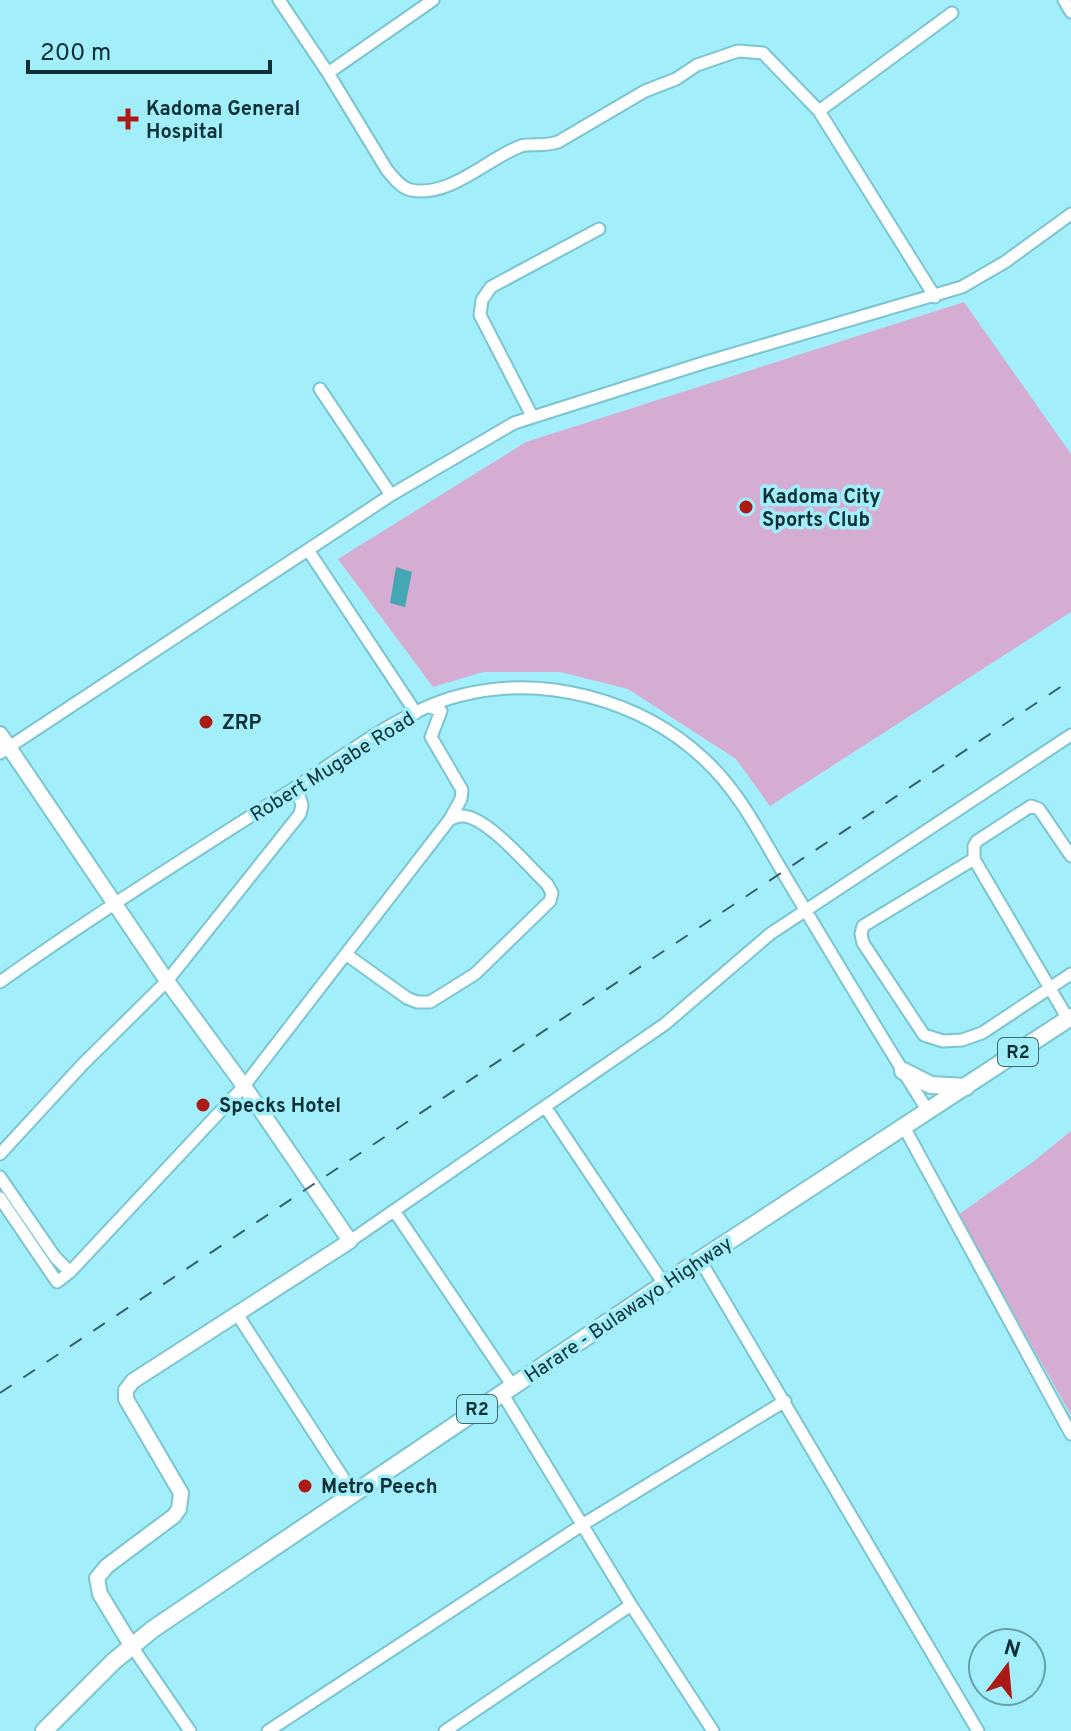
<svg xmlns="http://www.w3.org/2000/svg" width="1071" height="1731" font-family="Overpass,sans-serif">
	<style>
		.green { fill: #d5add2 }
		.water { fill: #45a6b4 }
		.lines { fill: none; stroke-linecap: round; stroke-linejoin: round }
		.minor-casing { stroke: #7ac5d1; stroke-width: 15 }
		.major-casing { stroke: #7ac5d1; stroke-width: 18 }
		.highway-casing { stroke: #7ac5d1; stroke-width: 20 }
		.minor { stroke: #fff; stroke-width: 11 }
		.major { stroke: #fff; stroke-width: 14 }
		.highway { stroke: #fff; stroke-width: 16 }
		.rail { stroke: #356269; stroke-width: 2; stroke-dasharray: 14 14; stroke-linecap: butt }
		.poi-dot { fill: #ac1a15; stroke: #a2effb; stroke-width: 3 }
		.labels { text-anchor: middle; stroke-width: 7; stroke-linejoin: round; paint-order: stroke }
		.shield { fill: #a2effb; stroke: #3a6970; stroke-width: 2 }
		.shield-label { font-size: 18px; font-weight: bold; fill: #0e2f34 }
		.poi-label { font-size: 20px; font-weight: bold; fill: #0e2f34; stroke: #a2effb; text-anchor: start }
		.street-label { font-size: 20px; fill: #0e2f34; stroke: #a2effb }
	</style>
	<rect width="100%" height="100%" fill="#a2effb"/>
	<path class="green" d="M 964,302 L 1071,454 L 1071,612 L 770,806 L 736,759 L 628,689 L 560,672 L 483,672 L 433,687 L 338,559 L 526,442 Z
		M 1071,1131 L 1071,1415 L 958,1215 L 1033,1162 Z"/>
	<path class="water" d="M 396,567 L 412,572 L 405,607 L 390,603 Z"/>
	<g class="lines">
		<g class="minor-casing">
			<path id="minor" d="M 279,0 L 328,73 L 387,170 C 394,178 401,188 411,190 C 450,198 488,158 521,146 C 532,143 543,147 558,142 L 645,91 L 676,79 L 697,65 L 738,51 L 763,53 L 819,111
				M 1064,0 L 1071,12
				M 328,73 L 433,0
				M 935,297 L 819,111 L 952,13
				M 320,389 L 391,495
				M 532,416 L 480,315 L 482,300 L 491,287 L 599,229
				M 308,550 L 416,713
				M 430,707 L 441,711 L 431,737 L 462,790 L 461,799 L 450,819
				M 0,753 L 391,495 L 514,423 L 703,363 L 962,287 L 1005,262 L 1071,214
				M 1071,856 L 1039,809 L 1031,806 L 977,841 L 974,846 L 974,859 L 863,926 L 861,934 L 863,943 L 924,1035 L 943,1041 L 962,1040 L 982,1033 L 1071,974
				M 974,859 L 1068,1019
				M 0,982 C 95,914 195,852 293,789 C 343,757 401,711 458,696 C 543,673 641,700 704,759 C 742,794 764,842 791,886 C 836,961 881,1037 928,1111
				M 546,1108 L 664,1284
				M 904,1127 L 1071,1434
				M 0,1154 L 83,1064 L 167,981 L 300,814 L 302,805 L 296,787
				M 0,1177 L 55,1257 L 70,1272
				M 0,1198 L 57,1282 L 70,1272 L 244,1086 L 450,819 C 454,818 458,816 462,816 C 487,816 529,867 547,884 L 552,893 L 550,901 L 475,974 L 430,1002 L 417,1002 L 407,998 L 347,955
				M 395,1212 L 512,1385
				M 350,1241 L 665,1024 L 770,934 L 1071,735
				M 700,1260 L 978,1731
				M 237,1314 L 353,1493
				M 502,1393 L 631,1605 L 713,1731
				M 131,1645 L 190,1731
				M 268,1731 L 582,1525 L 785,1401
				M 445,1731 L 631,1605"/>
		</g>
		<g class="major-casing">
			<path id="major" d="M 0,734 L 167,981 L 244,1086 L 350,1241 L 133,1381 L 126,1390 L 126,1399 L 181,1493 L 179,1509 L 174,1516 L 107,1566 L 97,1578 L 100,1594 L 131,1645"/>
		</g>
		<g class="highway-casing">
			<path id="highway" d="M 903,1071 L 931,1085 L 966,1087
				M 44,1731 L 114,1661 L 153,1629 L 700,1260 L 1071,1017"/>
		</g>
		<use href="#minor" class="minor"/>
		<use href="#major" class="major"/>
		<use href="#highway" class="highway"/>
		<path class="rail" d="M 0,1393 L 1071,680"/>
	</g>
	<g class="poi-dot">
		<path d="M124 107h8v8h8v8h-8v8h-8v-8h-8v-8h8z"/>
		<circle cx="746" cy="507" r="8"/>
		<circle cx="206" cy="722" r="8"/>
		<circle cx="203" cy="1105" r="8"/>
		<circle cx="305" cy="1486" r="8"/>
	</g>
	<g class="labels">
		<g class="shield">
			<rect x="998" y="1038" width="40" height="28" rx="6"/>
			<rect x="457" y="1395" width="40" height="28" rx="6"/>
		</g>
		<g class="shield-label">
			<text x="1018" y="1058">R2</text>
			<text x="477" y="1415">R2</text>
		</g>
		<g class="poi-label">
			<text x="146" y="115">Kadoma General<tspan x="146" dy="23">Hospital</tspan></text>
			<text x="762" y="503">Kadoma City<tspan x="762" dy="23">Sports Club</tspan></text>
			<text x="222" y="729">ZRP</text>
			<text x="219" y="1112">Specks Hotel</text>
			<text x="321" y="1493">Metro Peech</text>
		</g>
		<g class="street-label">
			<text transform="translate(332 766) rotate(-32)" y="7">Robert Mugabe Road</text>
			<text transform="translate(628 1309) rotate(-34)" y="7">Harare - Bulawayo Highway</text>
		</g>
	</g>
	<g transform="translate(1007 1667) rotate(16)"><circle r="38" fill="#a2effb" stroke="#67a2ab" stroke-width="2"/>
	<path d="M0-6L14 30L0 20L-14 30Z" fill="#ac1a15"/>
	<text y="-12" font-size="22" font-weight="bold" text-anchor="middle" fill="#0e2f34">N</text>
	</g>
	<path d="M28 60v12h242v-12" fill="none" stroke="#0e2f34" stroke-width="4"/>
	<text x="40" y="60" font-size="24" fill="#0e2f34" stroke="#a2effb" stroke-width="6" paint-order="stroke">200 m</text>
</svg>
